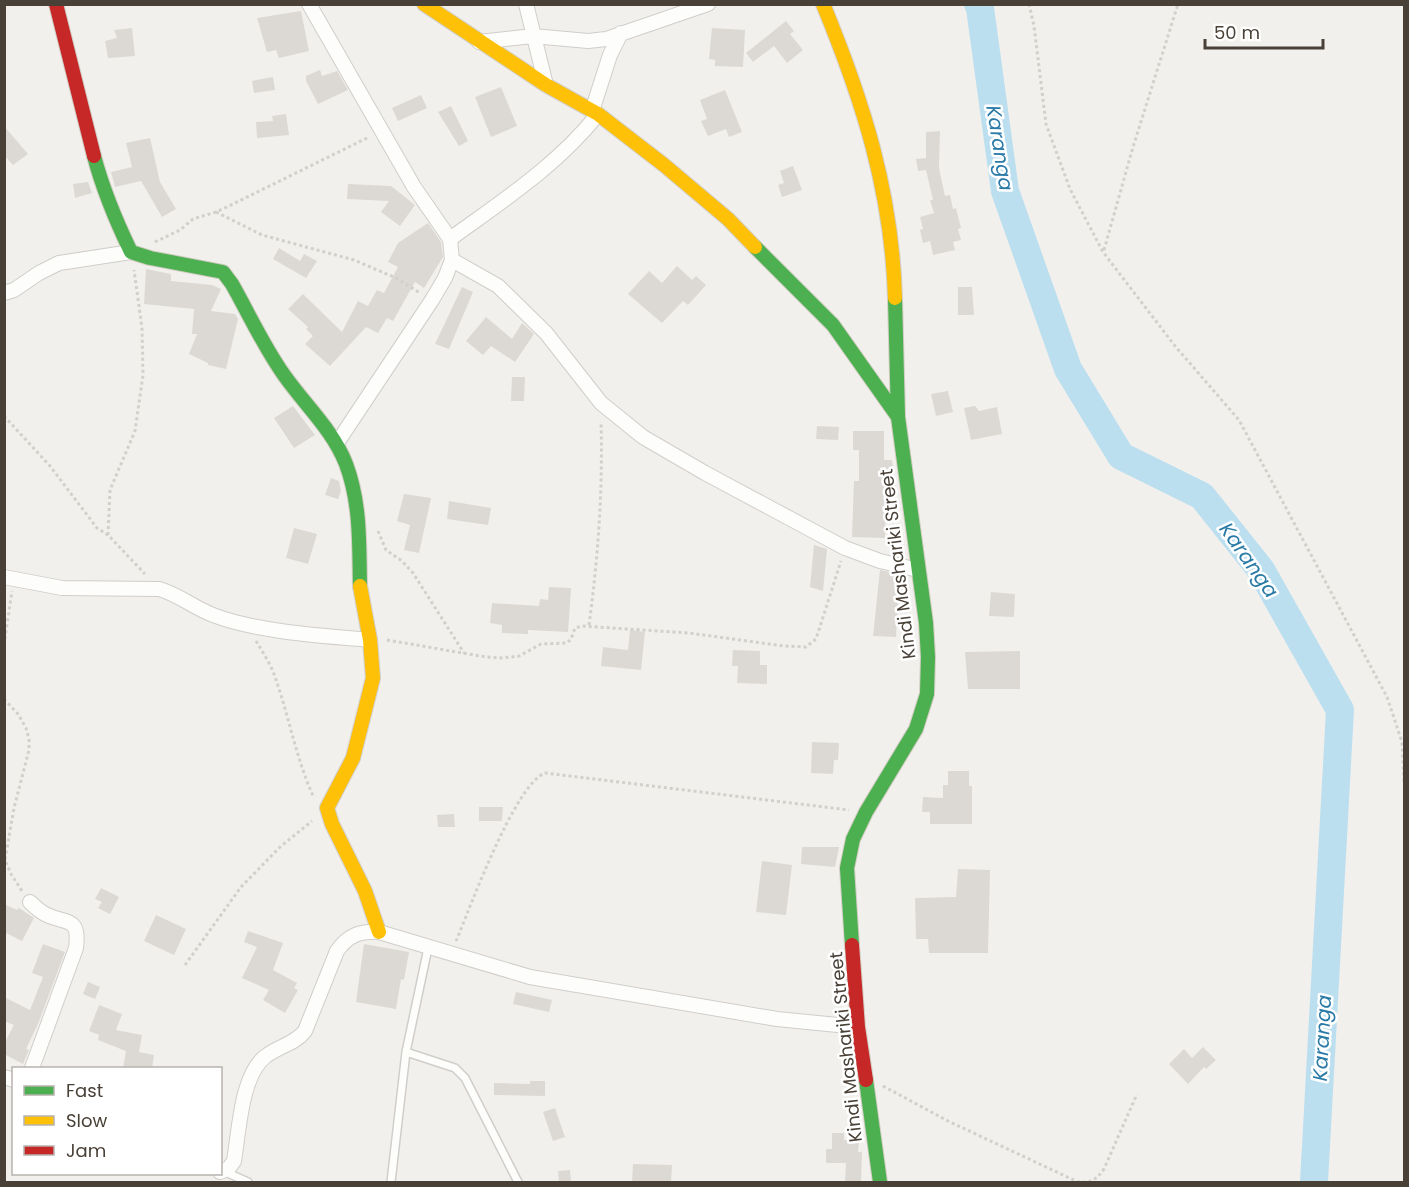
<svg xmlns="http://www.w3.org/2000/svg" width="1409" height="1187" font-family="Poppins,sans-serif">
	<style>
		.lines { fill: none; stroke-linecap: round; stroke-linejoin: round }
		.river { stroke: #bcdff0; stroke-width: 28 }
		.building { fill: #dcd9d4 }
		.lane-casing { stroke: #d0ceca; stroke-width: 10 }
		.street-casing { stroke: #d0ceca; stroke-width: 16 }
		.fast-casing { stroke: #d2cdc3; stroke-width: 16 }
		.slow-casing { stroke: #d2cdc3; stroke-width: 16 }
		.jam-casing { stroke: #d2cdc3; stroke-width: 16 }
		.path { stroke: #d2d0ca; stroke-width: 3; stroke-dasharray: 3 3; stroke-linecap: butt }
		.lane { stroke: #fdfdfc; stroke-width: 7 }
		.street { stroke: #fdfdfc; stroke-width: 14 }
		.fast { stroke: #4caf50; stroke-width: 14 }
		.slow { stroke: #ffc107; stroke-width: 14 }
		.jam { stroke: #c62828; stroke-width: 14 }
		.labels { text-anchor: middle; stroke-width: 5; stroke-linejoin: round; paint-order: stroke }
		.street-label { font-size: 18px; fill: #494137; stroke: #fff }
		.water-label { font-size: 20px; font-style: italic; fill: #2a7aa7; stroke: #fff }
	</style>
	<rect width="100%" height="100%" fill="#f2f0ec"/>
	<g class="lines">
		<path class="river" d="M 978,4 L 980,8 L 1005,191 L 1068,369 L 1121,456 L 1202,496 L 1261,570 L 1340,710 L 1314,1182"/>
	</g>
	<path class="building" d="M 301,11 L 309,51 L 279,58 L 276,50 L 267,52 L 257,18 Z
		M 786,21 L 794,31 L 790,34 L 803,50 L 787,63 L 774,46 L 753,62 L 746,53 Z
		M 132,28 L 135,56 L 108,58 L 105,41 L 117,38 L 114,30 Z
		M 712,28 L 745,30 L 743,67 L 715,66 L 715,60 L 709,59 Z
		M 320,70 L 322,76 L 337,71 L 348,90 L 318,104 L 306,81 L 306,76 Z
		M 273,77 L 275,90 L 254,93 L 252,81 Z
		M 501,87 L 517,126 L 491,137 L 475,97 Z
		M 725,90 L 742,132 L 729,137 L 726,129 L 708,136 L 701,121 L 707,119 L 700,100 Z
		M 421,95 L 427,108 L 398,121 L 392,108 Z
		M 451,106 L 468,141 L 459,146 L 438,112 Z
		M 286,114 L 289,135 L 257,138 L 256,122 L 273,121 L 272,116 Z
		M 4,126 L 28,154 L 13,165 L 4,155 Z
		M 940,131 L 939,168 L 945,196 L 950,195 L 953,209 L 956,208 L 961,228 L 958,229 L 961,240 L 953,242 L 955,250 L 933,255 L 930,241 L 923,243 L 920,230 L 923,229 L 920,217 L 934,213 L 930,200 L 933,200 L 926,170 L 918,171 L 916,159 L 926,158 L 926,132 Z
		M 150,138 L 160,182 L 176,209 L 162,217 L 141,181 L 115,187 L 111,172 L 132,167 L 126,143 Z
		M 793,166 L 802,190 L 782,197 L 778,185 L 784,183 L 780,171 Z
		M 88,182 L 92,193 L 75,198 L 73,184 Z
		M 348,184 L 391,186 L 415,205 L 400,226 L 381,212 L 389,201 L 347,199 Z
		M 428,223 L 441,242 L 443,257 L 424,288 L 415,282 L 393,321 L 387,318 L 378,333 L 366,327 L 330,366 L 305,344 L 313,336 L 306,329 L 308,327 L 288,309 L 303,294 L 342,332 L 358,301 L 368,306 L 377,290 L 384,293 L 398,267 L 388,262 L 398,243 Z
		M 279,248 L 300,261 L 304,254 L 317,261 L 306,278 L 273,259 Z
		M 677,266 L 692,280 L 696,276 L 706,285 L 688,305 L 683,301 L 662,323 L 628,294 L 649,271 L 662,283 Z
		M 146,269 L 171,274 L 171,281 L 212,285 L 221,289 L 211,311 L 235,314 L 238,319 L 226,369 L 208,365 L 208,363 L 189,354 L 197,334 L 192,334 L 194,309 L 144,304 Z
		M 462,287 L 473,292 L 449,349 L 435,344 Z
		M 958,287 L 972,287 L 974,315 L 958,315 Z
		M 486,317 L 512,339 L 522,323 L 534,334 L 515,362 L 491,346 L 483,355 L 466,341 Z
		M 512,377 L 525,377 L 524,401 L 511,401 Z
		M 948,391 L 953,412 L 936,416 L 931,394 Z
		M 293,406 L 315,435 L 294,448 L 274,418 Z
		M 975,406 L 979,411 L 997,407 L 1002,434 L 971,440 L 964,408 Z
		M 817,426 L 839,427 L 838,440 L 816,439 Z
		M 853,431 L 884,431 L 884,460 L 892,460 L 897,495 L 886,495 L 885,538 L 852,537 L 854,481 L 859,481 L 859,450 L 853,450 Z
		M 331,478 L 339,481 L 341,491 L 338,499 L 325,495 Z
		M 404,494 L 431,498 L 419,553 L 404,550 L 410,525 L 397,521 Z
		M 449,501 L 491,508 L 488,525 L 447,519 Z
		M 294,528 L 317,534 L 308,564 L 286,558 Z
		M 814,545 L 827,549 L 823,591 L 810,587 Z
		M 880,570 L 906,576 L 905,587 L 902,587 L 900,601 L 898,601 L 896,637 L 873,636 Z
		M 549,587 L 571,588 L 568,632 L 528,630 L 528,634 L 502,633 L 502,625 L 490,623 L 492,603 L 539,606 L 540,599 L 548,600 Z
		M 991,592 L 1015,594 L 1014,617 L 989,616 Z
		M 630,630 L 645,632 L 641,670 L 601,666 L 603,647 L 628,650 Z
		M 733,650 L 760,651 L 760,665 L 767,665 L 767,684 L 737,683 L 738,666 L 732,666 Z
		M 1020,651 L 1020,689 L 968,689 L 965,652 Z
		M 812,742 L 839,743 L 838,760 L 834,760 L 833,774 L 811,773 Z
		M 948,771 L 969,771 L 969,786 L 972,786 L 972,824 L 930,824 L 930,812 L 922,812 L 923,797 L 943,798 L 943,785 L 948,785 Z
		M 479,807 L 503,807 L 502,821 L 479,821 Z
		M 454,814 L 455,827 L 438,827 L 437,815 Z
		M 802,847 L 839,847 L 835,867 L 801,864 Z
		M 762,861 L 792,865 L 786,915 L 756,912 Z
		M 958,869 L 990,870 L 988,953 L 929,953 L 928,939 L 916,939 L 915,898 L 956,897 Z
		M 101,888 L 119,897 L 110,914 L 98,908 L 102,902 L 95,899 Z
		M 4,904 L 17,910 L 19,908 L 34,918 L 22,941 L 4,932 Z
		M 156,915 L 186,929 L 174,955 L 144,941 Z
		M 248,931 L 283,943 L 273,970 L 297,983 L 294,988 L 298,990 L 285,1013 L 263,1000 L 269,990 L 242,978 L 257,947 L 244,942 Z
		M 43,944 L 65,952 L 38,1024 L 26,1049 L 29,1050 L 23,1064 L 4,1054 L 4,1044 L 14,1025 L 4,1021 L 4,997 L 30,1010 L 43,977 L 32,973 Z
		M 364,944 L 409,952 L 404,980 L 401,979 L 396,1009 L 356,1002 Z
		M 88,982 L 100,987 L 95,999 L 83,994 Z
		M 516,992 L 552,1000 L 549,1012 L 513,1004 Z
		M 99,1005 L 122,1014 L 116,1030 L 142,1035 L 139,1052 L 154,1055 L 152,1068 L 123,1068 L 126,1051 L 98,1040 L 99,1035 L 89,1031 Z
		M 1203,1047 L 1216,1060 L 1206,1069 L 1204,1067 L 1188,1084 L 1169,1064 L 1184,1049 L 1192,1058 Z
		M 530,1081 L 545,1081 L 545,1096 L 494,1095 L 494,1083 L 530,1084 Z
		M 555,1108 L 565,1137 L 553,1141 L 543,1112 Z
		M 832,1133 L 844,1133 L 844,1140 L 859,1140 L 858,1152 L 862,1152 L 861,1182 L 845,1182 L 846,1163 L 826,1163 L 826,1149 L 832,1149 Z
		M 633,1164 L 672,1165 L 671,1182 L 632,1182 Z
		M 570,1170 L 571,1182 L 559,1182 L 558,1171 Z"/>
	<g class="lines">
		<g class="lane-casing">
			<path id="lane" d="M 406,1052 L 455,1068 L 465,1078 L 518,1182
				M 223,1171 L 248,1182
				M 391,1182 L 406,1052 L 428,948"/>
		</g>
		<g class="street-casing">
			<path id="street" d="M 309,4 L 414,187 L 450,239 L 452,260 L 445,278 L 432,300 L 337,443
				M 526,4 L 546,85
				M 479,42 L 533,36 L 588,41 L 606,39 L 708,4
				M 592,111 L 610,55 L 621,33
				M 450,239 C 502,201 558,165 598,114
				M 452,260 L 498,286 L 546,333 L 601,403 L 643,437 L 705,473 L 845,548 L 880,561 L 918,570
				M 4,293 L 14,290 L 39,273 L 59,263 L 131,252
				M 4,577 L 62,588 L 159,589 C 178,594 194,608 213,615 C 257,632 323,636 370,640
				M 30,902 C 35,907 39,911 45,914 C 67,925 80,916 76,948 L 32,1068
				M 4,1077 L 14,1080
				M 220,1172 L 229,1168 L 234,1161 C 239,1132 241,1074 266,1056 C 279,1046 295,1044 305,1031 L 337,951 C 348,935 360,931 379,932 L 530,977 L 777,1019 L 858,1027"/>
		</g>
		<g class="fast-casing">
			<path id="fast" d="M 94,156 C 103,190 116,221 131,252 L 150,258 L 223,272 L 232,284 C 249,314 264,347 284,375 C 305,405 333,430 346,464 C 361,504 359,545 360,586
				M 755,247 L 833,325 L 898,417
				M 852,945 L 847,868 L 853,839 L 866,812 L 916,729 L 927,694 L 928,657 L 926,623 L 898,417 L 895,298
				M 866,1080 L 880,1182"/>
		</g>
		<g class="slow-casing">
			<path id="slow" d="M 424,4 L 546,85 L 598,114 L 664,165 L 728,219 L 755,247
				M 823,4 C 863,101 892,192 895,298
				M 360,586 L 370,640 L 373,678 L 353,758 L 327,808 L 332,824 L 365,891 L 379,932"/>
		</g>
		<g class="jam-casing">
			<path id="jam" d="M 56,4 L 94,156
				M 852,945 L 858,1027 L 866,1080"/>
		</g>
		<path class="path" d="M 1029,4 L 1034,26 L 1046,124 L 1070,189 L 1103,252 L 1175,346 L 1239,420 L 1387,697 L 1402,742 L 1404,783
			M 216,212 L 262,235 L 354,260 L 396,278 L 420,293
			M 155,242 L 180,230 L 193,219 L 216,212 L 233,204 L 369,137
			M 1104,250 L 1133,147 L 1178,4
			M 4,416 L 50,466 L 97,528 L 108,535 L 145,574
			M 378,531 L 386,550 L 402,561 L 413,573 L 464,653
			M 108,535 L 110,490 L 135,431 L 143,375 L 142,328 L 134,270
			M 589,625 C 598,558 603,490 601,422
			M 387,640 L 486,657 L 502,658 L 519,656 L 541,644 L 567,643 L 571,639 L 575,628 L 582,626 L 689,633 L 784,646 L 806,647 L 816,639 L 841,561
			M 256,641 C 264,654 273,668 277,683 C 290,721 297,761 314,798
			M 4,645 L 12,591
			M 4,699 L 18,714 L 26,728 L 29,739 L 29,750 L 14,808 L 5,860 L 11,874 L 22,891
			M 456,941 C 470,908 515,784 545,773 L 849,810
			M 185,965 L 241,887 L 280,847 L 312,821
			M 883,1086 L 948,1121 L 1078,1182 C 1091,1183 1096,1180 1104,1169 L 1137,1094"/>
		<use href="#lane" class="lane"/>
		<use href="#street" class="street"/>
		<use href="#fast" class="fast"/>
		<use href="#slow" class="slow"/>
		<use href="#jam" class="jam"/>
	</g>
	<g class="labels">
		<g class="street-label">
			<text transform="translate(898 564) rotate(-97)" y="6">Kindi Mashariki Street</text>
			<text transform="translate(846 1047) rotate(-96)" y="6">Kindi Mashariki Street</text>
		</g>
		<g class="water-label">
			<text transform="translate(1000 148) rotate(81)" y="7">Karanga</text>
			<text transform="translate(1249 560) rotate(55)" y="7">Karanga</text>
			<text transform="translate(1322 1038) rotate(-87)" y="7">Karanga</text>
		</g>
	</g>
	<rect width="1409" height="1187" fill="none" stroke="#494137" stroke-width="12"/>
	<rect x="12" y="1067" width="210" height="108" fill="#ffffff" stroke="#b6b3af" stroke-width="1.5"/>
	<rect x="24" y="1086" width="30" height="9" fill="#4caf50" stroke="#b6b3af" stroke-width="1.5"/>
	<text x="66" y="1097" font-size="18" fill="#494137">Fast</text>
	<rect x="24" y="1116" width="30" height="9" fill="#ffc107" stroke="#b6b3af" stroke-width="1.5"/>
	<text x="66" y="1127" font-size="18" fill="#494137">Slow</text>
	<rect x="24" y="1146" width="30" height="9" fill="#c62828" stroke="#b6b3af" stroke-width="1.5"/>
	<text x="66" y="1157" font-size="18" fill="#494137">Jam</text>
	<path d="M1205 39v9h118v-9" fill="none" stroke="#494137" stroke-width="3"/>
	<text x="1214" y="39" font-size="18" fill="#494137" stroke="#ffffff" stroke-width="4.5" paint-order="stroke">50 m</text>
</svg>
